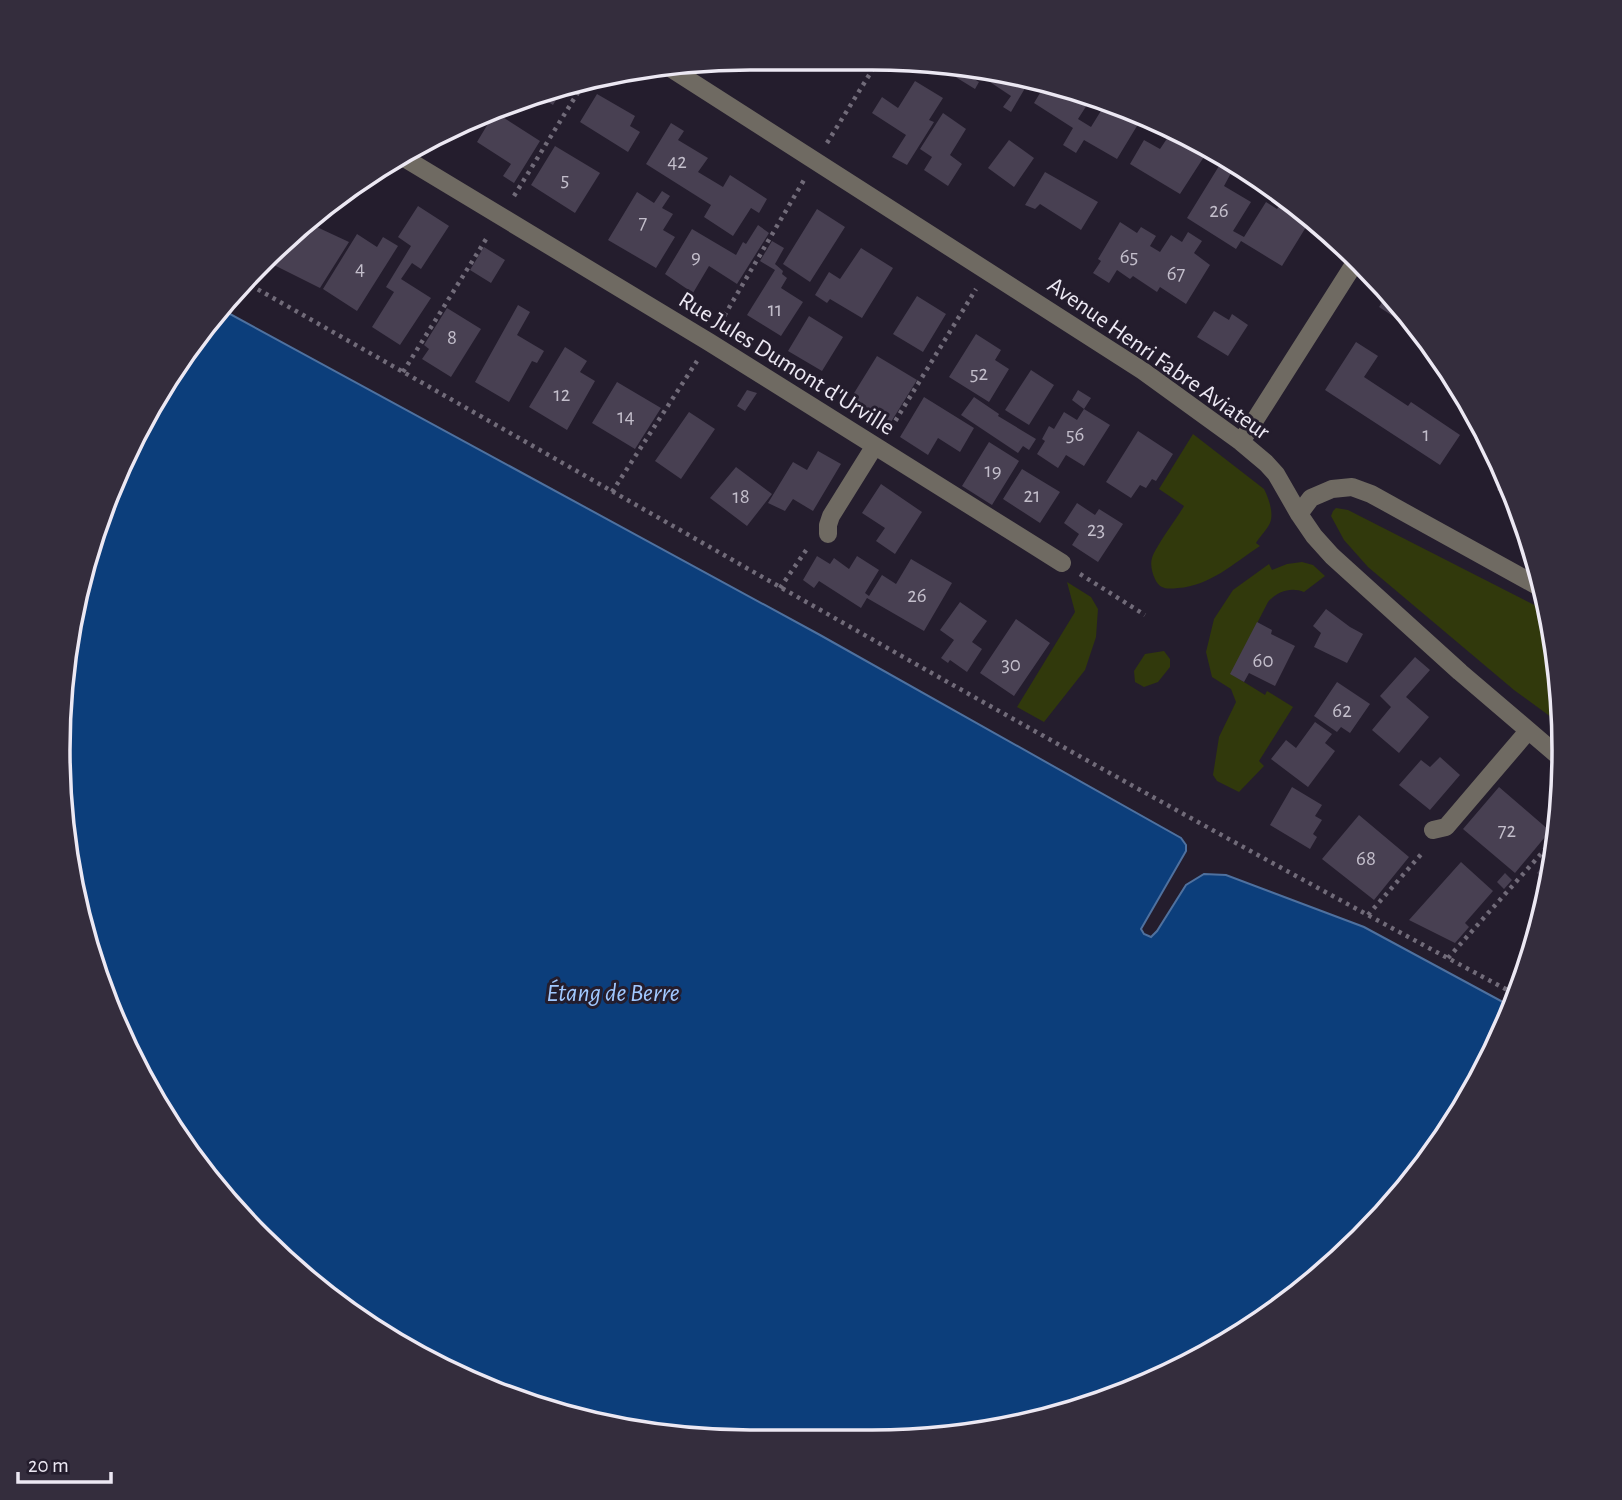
<svg xmlns="http://www.w3.org/2000/svg" width="1622" height="1500" font-family="'Alegreya Sans',sans-serif">
	<style>
		.green { fill: #31390c }
		.water { fill: #0c3e7b; stroke: #4f719f; stroke-width: 2 }
		.building { fill: #484052 }
		.lines { fill: none; stroke-linecap: round; stroke-linejoin: round }
		.path { stroke: #716b79; stroke-width: 4.5; stroke-dasharray: 3.5 5; stroke-linecap: butt }
		.minor { stroke: #6f6a62; stroke-width: 18 }
		.labels { text-anchor: middle; stroke-width: 6; stroke-linejoin: round; paint-order: stroke }
		.number-label { font-size: 21px; fill: #c3becb }
		.street-label { font-size: 24px; fill: #ece8f3; stroke: #241d2d }
		.water-label { font-size: 26px; font-style: italic; fill: #a1c8ff; stroke: #241d2d }
		.rim { fill: none; stroke: #ece8f3; stroke-width: 3.5 }
	</style>
	<rect width="100%" height="100%" fill="#241d2d"/>
	<path class="green" d="M 1193,434 L 1264,489 C 1269,499 1274,513 1270,523 C 1267,530 1260,536 1256,543 L 1260,546 C 1234,563 1210,586 1178,588 C 1168,589 1160,590 1155,579 C 1152,573 1150,564 1152,558 C 1156,546 1177,518 1184,506 L 1159,489 Z
		M 1336,508 L 1348,510 L 1550,613 L 1560,703 L 1551,717 L 1514,690 L 1368,567 L 1344,540 L 1331,516 L 1333,511 Z
		M 1302,562 L 1313,565 L 1325,576 L 1304,592 C 1291,587 1278,591 1268,602 L 1231,674 L 1265,695 L 1267,691 L 1293,707 L 1259,761 L 1264,766 L 1239,792 L 1217,781 L 1213,775 L 1219,737 L 1236,702 L 1231,689 L 1212,677 L 1206,652 L 1214,619 L 1233,590 L 1269,564 L 1272,570 L 1287,564 Z
		M 1067,582 L 1091,597 L 1098,609 L 1096,637 L 1085,670 L 1044,722 L 1017,707 L 1075,612 Z
		M 1164,651 L 1170,659 L 1170,667 L 1158,682 L 1144,687 L 1135,682 L 1134,671 L 1145,654 Z"/>
	<path class="water" d="M 219,308 L 820,635 L 1181,838 L 1186,845 L 1186,851 L 1141,929 L 1144,934 L 1151,937 L 1157,931 L 1186,885 L 1204,874 L 1226,875 L 1364,927 L 1514,1008 L 1511,1015 L 1447,1135 L 1361,1240 L 1256,1326 L 1137,1390 L 1007,1429 L 872,1442 L 659,1436 L 527,1405 L 404,1349 L 293,1270 L 175,1135 L 110,1015 L 71,885 L 59,705 L 81,570 L 150,404 Z"/>
	<path class="building" d="M 952,68 L 958,69 L 979,82 L 975,89 L 949,73 Z
		M 993,70 L 1007,71 L 1031,78 L 1011,112 L 1003,107 L 1011,96 L 987,80 Z
		M 915,81 L 943,98 L 929,120 L 934,122 L 907,165 L 892,157 L 906,135 L 872,113 L 882,97 L 898,108 Z
		M 1046,83 L 1092,97 L 1078,119 L 1091,127 L 1107,101 L 1132,109 L 1143,116 L 1117,159 L 1084,140 L 1076,153 L 1063,145 L 1073,128 L 1034,103 Z
		M 562,89 L 553,105 L 540,97 L 547,94 Z
		M 597,94 L 635,116 L 630,126 L 640,132 L 628,152 L 580,122 Z
		M 495,112 L 540,141 L 514,183 L 503,176 L 511,164 L 477,142 Z
		M 943,113 L 966,129 L 950,155 L 962,164 L 948,186 L 924,170 L 932,157 L 920,149 Z
		M 671,123 L 684,131 L 678,140 L 708,158 L 698,172 L 723,187 L 730,175 L 767,199 L 759,213 L 751,208 L 733,236 L 704,217 L 711,205 L 646,164 Z
		M 1170,134 L 1188,145 L 1191,140 L 1209,149 L 1180,194 L 1130,164 L 1144,140 L 1160,149 Z
		M 1009,140 L 1034,158 L 1014,187 L 988,168 Z
		M 555,146 L 600,173 L 575,213 L 531,185 Z
		M 1219,166 L 1231,173 L 1224,186 L 1251,202 L 1233,231 L 1244,237 L 1266,202 L 1277,209 L 1283,201 L 1311,219 L 1282,266 L 1241,241 L 1236,249 L 1187,218 Z
		M 1045,172 L 1098,202 L 1081,230 L 1040,204 L 1035,209 L 1025,205 Z
		M 662,191 L 670,196 L 662,208 L 673,214 L 663,230 L 675,237 L 656,268 L 608,240 L 637,192 L 654,203 Z
		M 418,206 L 449,226 L 421,269 L 412,263 L 401,279 L 431,298 L 400,345 L 372,327 L 394,292 L 386,287 L 411,246 L 398,237 Z
		M 817,209 L 845,227 L 810,282 L 783,264 Z
		M 306,222 L 349,242 L 320,288 L 274,265 L 287,240 Z
		M 1120,222 L 1137,233 L 1141,227 L 1156,236 L 1150,246 L 1160,252 L 1171,235 L 1182,242 L 1188,232 L 1202,241 L 1194,253 L 1210,265 L 1186,304 L 1160,287 L 1157,292 L 1133,276 L 1130,279 L 1117,270 L 1109,283 L 1093,273 L 1101,261 L 1098,259 Z
		M 758,225 L 769,233 L 737,284 L 709,266 L 693,293 L 665,274 L 692,229 L 736,255 L 743,242 L 746,244 Z
		M 357,234 L 377,247 L 383,237 L 398,246 L 357,311 L 323,289 Z
		M 772,241 L 784,248 L 775,264 L 783,271 L 782,274 L 787,278 L 781,288 L 803,302 L 781,336 L 747,315 L 775,270 L 760,261 Z
		M 484,247 L 505,260 L 491,283 L 470,270 Z
		M 861,248 L 893,268 L 862,318 L 830,299 L 827,303 L 815,295 L 829,272 L 840,279 Z
		M 1388,293 L 1422,334 L 1422,335 L 1379,307 Z
		M 917,296 L 946,314 L 923,352 L 893,334 Z
		M 518,305 L 530,312 L 517,335 L 544,351 L 537,363 L 532,361 L 509,402 L 475,382 Z
		M 447,308 L 481,329 L 451,377 L 422,359 L 429,349 L 424,345 Z
		M 1214,311 L 1229,320 L 1232,314 L 1248,325 L 1228,356 L 1197,337 Z
		M 809,316 L 843,337 L 822,371 L 788,351 Z
		M 976,334 L 1001,350 L 995,360 L 1009,369 L 989,402 L 949,377 Z
		M 1356,342 L 1378,356 L 1364,377 L 1408,406 L 1411,402 L 1460,435 L 1440,465 L 1325,390 Z
		M 565,347 L 587,361 L 580,372 L 595,381 L 567,430 L 529,407 Z
		M 877,356 L 917,380 L 891,422 L 851,398 Z
		M 1031,370 L 1054,385 L 1029,425 L 1005,410 Z
		M 617,382 L 661,408 L 635,449 L 592,423 Z
		M 747,390 L 757,393 L 745,411 L 737,406 Z
		M 1078,390 L 1091,398 L 1084,409 L 1072,400 Z
		M 924,397 L 974,428 L 960,452 L 938,438 L 928,455 L 900,437 Z
		M 974,397 L 999,414 L 998,416 L 1036,439 L 1029,450 L 1023,446 L 1018,453 L 961,415 Z
		M 1084,409 L 1110,425 L 1084,466 L 1066,455 L 1058,468 L 1037,454 L 1045,441 L 1042,439 L 1049,426 L 1054,429 L 1064,412 L 1077,420 Z
		M 689,412 L 715,429 L 681,479 L 655,461 Z
		M 1138,431 L 1173,454 L 1156,481 L 1152,479 L 1146,488 L 1140,485 L 1131,498 L 1106,482 Z
		M 989,442 L 1019,461 L 992,505 L 962,486 Z
		M 818,451 L 841,464 L 813,511 L 793,499 L 785,511 L 768,503 L 793,462 L 807,470 Z
		M 736,467 L 772,494 L 747,526 L 710,498 Z
		M 1022,469 L 1060,492 L 1040,523 L 1003,499 Z
		M 1506,474 L 1512,485 L 1517,502 L 1497,490 Z
		M 881,484 L 922,512 L 895,554 L 876,541 L 885,528 L 862,513 Z
		M 1077,503 L 1095,515 L 1099,509 L 1123,524 L 1098,562 L 1072,545 L 1079,534 L 1064,523 Z
		M 817,556 L 830,564 L 834,558 L 849,569 L 857,556 L 879,570 L 865,593 L 869,596 L 882,575 L 896,584 L 911,559 L 952,583 L 924,631 L 867,598 L 861,608 L 819,581 L 814,588 L 803,580 Z
		M 960,602 L 987,621 L 972,642 L 982,649 L 967,672 L 950,660 L 948,663 L 941,658 L 954,640 L 940,630 Z
		M 1326,609 L 1350,627 L 1363,634 L 1347,663 L 1314,647 L 1321,633 L 1313,626 Z
		M 1016,619 L 1050,643 L 1014,696 L 980,673 Z
		M 1257,622 L 1272,630 L 1271,634 L 1295,646 L 1275,686 L 1249,673 L 1244,682 L 1230,674 Z
		M 1415,657 L 1430,670 L 1406,697 L 1429,717 L 1399,753 L 1372,730 L 1391,707 L 1380,696 Z
		M 1337,682 L 1370,704 L 1350,733 L 1341,727 L 1337,732 L 1314,716 Z
		M 1315,722 L 1332,734 L 1325,743 L 1335,751 L 1308,787 L 1271,759 L 1286,740 L 1296,748 Z
		M 1440,757 L 1460,775 L 1430,810 L 1399,785 L 1421,760 L 1430,767 Z
		M 1292,787 L 1322,805 L 1315,816 L 1322,820 L 1313,834 L 1317,837 L 1310,849 L 1270,825 Z
		M 1499,787 L 1550,831 L 1515,873 L 1463,829 Z
		M 1359,815 L 1409,857 L 1374,900 L 1322,859 Z
		M 1554,852 L 1551,879 L 1551,885 L 1537,873 Z
		M 1461,862 L 1493,891 L 1465,923 L 1469,927 L 1455,943 L 1409,920 Z
		M 1505,873 L 1512,880 L 1504,889 L 1497,882 Z
		M 1536,930 L 1537,931 L 1522,981 L 1513,976 Z"/>
	<g class="lines">
		<path class="path" d="M 827,143 L 876,64
			M 514,196 L 585,81
			M 243,281 C 667,521 1087,767 1517,995
			M 720,323 L 804,180
			M 403,372 L 488,236
			M 891,428 L 976,289
			M 612,492 L 697,361
			M 1080,574 L 1145,615
			M 780,588 L 809,546
			M 1368,915 L 1424,851
			M 1448,958 L 1556,837"/>
		<path class="minor" d="M 667,66 L 1143,371 L 1241,442 L 1266,463 L 1276,474 L 1299,514 L 1314,536 L 1332,556 L 1460,672 L 1563,760
			M 401,156 L 709,342 L 1062,563
			M 1241,442 L 1358,258
			M 1299,514 L 1311,498 L 1332,489 L 1352,487 L 1371,494 L 1543,589
			M 828,534 L 828,525 L 831,516 L 874,447
			M 1433,830 L 1446,827 L 1528,731"/>
	</g>
	<g class="labels">
		<g class="number-label">
			<text x="677" y="168">42</text>
			<text x="565" y="186">5</text>
			<text x="1219" y="217">26</text>
			<text x="643" y="229">7</text>
			<text x="696" y="263">9</text>
			<text x="1129" y="263">65</text>
			<text x="360" y="275">4</text>
			<text x="1176" y="280">67</text>
			<text x="775" y="316">11</text>
			<text x="452" y="344">8</text>
			<text x="979" y="380">52</text>
			<text x="562" y="401">12</text>
			<text x="626" y="423">14</text>
			<text x="1075" y="441">56</text>
			<text x="1426" y="441">1</text>
			<text x="993" y="477">19</text>
			<text x="1032" y="502">21</text>
			<text x="741" y="503">18</text>
			<text x="1096" y="536">23</text>
			<text x="917" y="602">26</text>
			<text x="1263" y="667">60</text>
			<text x="1011" y="671">30</text>
			<text x="1342" y="717">62</text>
			<text x="1507" y="837">72</text>
			<text x="1366" y="865">68</text>
		</g>
		<g class="street-label">
			<text transform="translate(1159 358) rotate(35)" y="8">Avenue Henri Fabre Aviateur</text>
			<text transform="translate(787 363) rotate(32)" y="8">Rue Jules Dumont d'Urville</text>
		</g>
		<g class="water-label">
			<text x="613" y="1001">Étang de Berre</text>
		</g>
	</g>
	<path d="M0 0H1622V1500H0ZM750 70H872A680 680 0 0 1 1552 750V750A680 680 0 0 1 872 1430H750A680 680 0 0 1 70 750V750A680 680 0 0 1 750 70Z" fill="#342d3d" fill-rule="evenodd"/>
	<path class="rim" d="M750 70H872A680 680 0 0 1 1552 750V750A680 680 0 0 1 872 1430H750A680 680 0 0 1 70 750V750A680 680 0 0 1 750 70Z"/>
	<path d="M18 1472v10h93v-10" fill="none" stroke="#ece8f3" stroke-width="3.5"/>
	<text x="28" y="1472" font-size="21" fill="#ece8f3" stroke="#241d2d" stroke-width="5" paint-order="stroke">20 m</text>
</svg>
